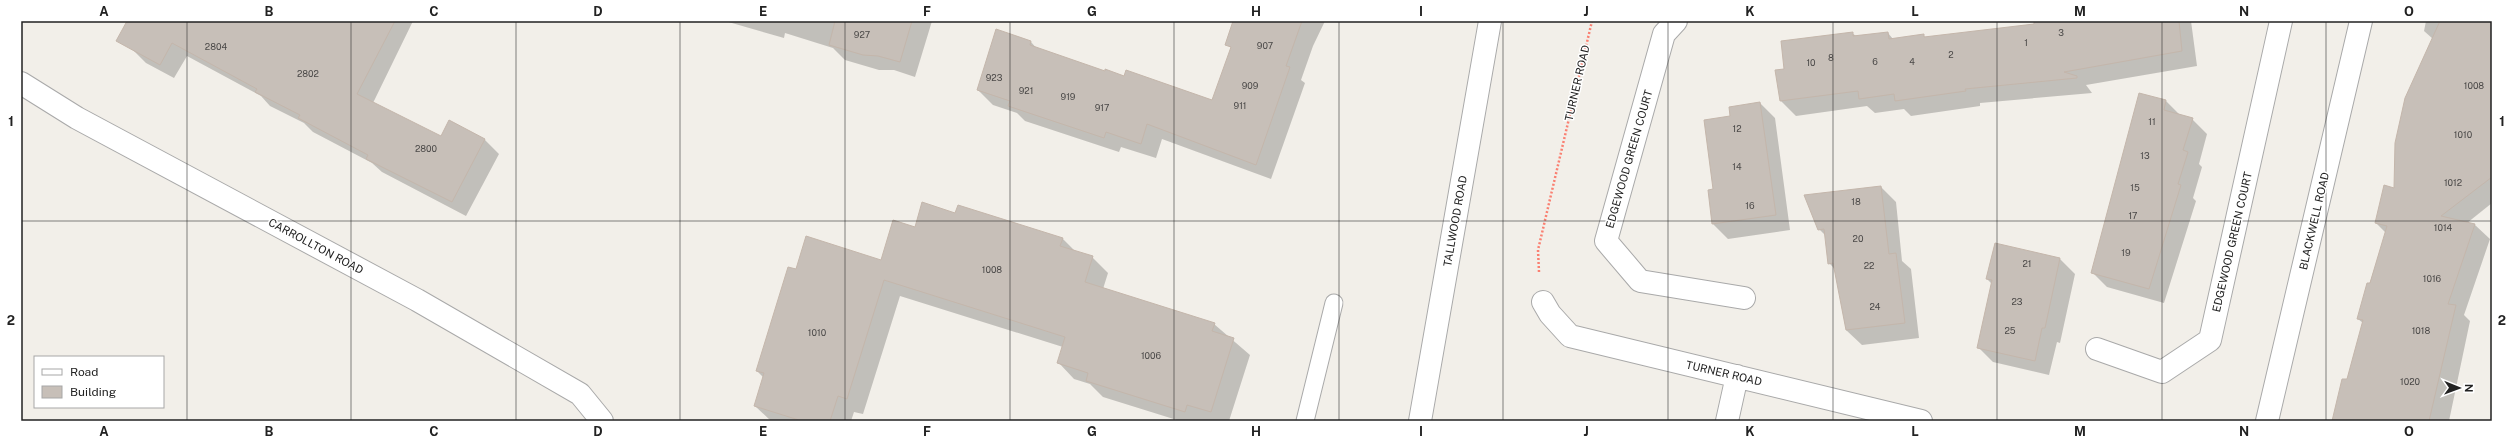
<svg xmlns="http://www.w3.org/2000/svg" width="2513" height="442" font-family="'Public Sans',sans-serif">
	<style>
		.shadow { fill: #0003 }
		.building { fill: #c7bfb8; stroke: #c4b6ab }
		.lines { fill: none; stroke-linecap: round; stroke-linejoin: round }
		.service-casing { stroke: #a9a9a9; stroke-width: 19 }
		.minor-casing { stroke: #a9a9a9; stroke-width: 24 }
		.path { stroke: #fa8072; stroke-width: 2.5; stroke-dasharray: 2 2; stroke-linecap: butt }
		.service { stroke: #fff; stroke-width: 17 }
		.minor { stroke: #fff; stroke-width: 22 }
		.grid { fill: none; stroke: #222; stroke-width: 1; stroke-opacity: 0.55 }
		.labels { text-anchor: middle; stroke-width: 3; stroke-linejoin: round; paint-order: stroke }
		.number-label { font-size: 9px; fill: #4b4948 }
		.street-label { font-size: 11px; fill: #222; stroke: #fff }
		.neatline { fill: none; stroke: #222; stroke-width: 1.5 }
		.grid-label { font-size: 13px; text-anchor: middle; font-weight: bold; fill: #222 }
	</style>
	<rect width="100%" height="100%" fill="#f2efe9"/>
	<path class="shadow" d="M 148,21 L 413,21 L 373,103 L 441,137 L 450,121 L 485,140 L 499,154 L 466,216 L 382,172 L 372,163 L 313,132 L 304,123 L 270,106 L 261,96 L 187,56 L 174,78 L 146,63 L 132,49 Z
		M 725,21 L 932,21 L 915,77 L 894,70 L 879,70 L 845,60 L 833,48 L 785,33 L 784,38 Z
		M 1238,21 L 1325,21 L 1313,46 L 1301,80 L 1305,83 L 1271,179 L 1162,139 L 1156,158 L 1121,147 L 1119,152 L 1025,121 L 1017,113 L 993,105 L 978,90 L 997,30 L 1031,42 L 1038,50 L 1105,72 L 1212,102 L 1232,48 L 1229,46 Z
		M 2035,21 L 2191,21 L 2197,66 L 2086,85 L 2092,93 L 1980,103 L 1980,106 L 1911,116 L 1904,109 L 1875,113 L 1867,106 L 1796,116 L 1781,101 L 1786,69 L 1852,33 L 1856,36 L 1888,33 L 1893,39 L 1923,35 L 1926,38 L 2035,24 Z
		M 2426,21 L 2492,21 L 2492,203 L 2467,223 L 2475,225 L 2490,239 L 2464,315 L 2470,321 L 2449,421 L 2336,421 L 2363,323 L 2358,319 L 2386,233 L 2376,223 L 2395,189 L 2433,39 L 2424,31 Z
		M 2166,101 L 2180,115 L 2192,119 L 2207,134 L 2199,164 L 2202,167 L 2193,198 L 2196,201 L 2164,303 L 2107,287 L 2092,272 Z
		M 1760,103 L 1775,118 L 1790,230 L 1728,239 L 1713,224 L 1709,191 L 1714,190 L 1731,117 Z
		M 1881,187 L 1896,202 L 1902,261 L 1911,269 L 1919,338 L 1862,345 L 1846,330 L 1836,270 L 1829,263 L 1826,236 L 1819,229 Z
		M 956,214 L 1062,238 L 1076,252 L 1092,257 L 1108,273 L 1103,289 L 1214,324 L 1250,355 L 1229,421 L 1180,421 L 1103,397 L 1090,384 L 1074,379 L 1058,362 L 1063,347 L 900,296 L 863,414 L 854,412 L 851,421 L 771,421 L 755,406 L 764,378 L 757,371 L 797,271 L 881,261 L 915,228 Z
		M 1995,244 L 2060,259 L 2075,274 L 2060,343 L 2057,342 L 2049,375 L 1993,362 L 1978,347 L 1992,284 L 1987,279 Z"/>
	<path class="building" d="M 127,21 L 395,21 L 357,94 L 441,136 L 449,120 L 485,139 L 452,202 L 366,159 L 368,155 L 298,118 L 300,115 L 255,92 L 257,89 L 172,43 L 160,65 L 116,41 Z
		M 835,21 L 912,21 L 900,62 L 878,56 L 863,55 L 829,45 Z
		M 1233,21 L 1302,21 L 1286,66 L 1290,67 L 1256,165 L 1147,124 L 1141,144 L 1106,132 L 1104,138 L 1008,106 L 1010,101 L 977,90 L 996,29 L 1031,41 L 1030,45 L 1105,71 L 1105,69 L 1124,76 L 1126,70 L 1212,100 L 1231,47 L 1225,45 Z
		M 2034,21 L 2179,21 L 2182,51 L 2064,72 L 2077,76 L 2077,78 L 1965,89 L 1966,91 L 1895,101 L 1894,94 L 1859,99 L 1858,91 L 1780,101 L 1775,70 L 1784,69 L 1781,41 L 1853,32 L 1853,36 L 1888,32 L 1889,39 L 1924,34 L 1924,37 L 2034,24 Z
		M 2440,21 L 2492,21 L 2492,177 L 2441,216 L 2475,224 L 2448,304 L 2456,305 L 2429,421 L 2332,421 L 2342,379 L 2347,379 L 2363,320 L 2357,319 L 2367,283 L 2370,283 L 2387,226 L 2375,223 L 2384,185 L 2394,188 L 2395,143 L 2405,98 Z
		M 2139,93 L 2166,100 L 2164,110 L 2193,118 L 2183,150 L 2188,152 L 2178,184 L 2181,185 L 2149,289 L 2091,273 Z
		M 1760,102 L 1776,215 L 1712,224 L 1708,190 L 1713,189 L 1704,120 L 1730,116 L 1729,107 Z
		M 1881,186 L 1889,254 L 1896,253 L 1905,323 L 1846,330 L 1833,263 L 1828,264 L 1824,229 L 1818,230 L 1804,195 Z
		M 922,202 L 955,213 L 958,205 L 1063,238 L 1060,246 L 1093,256 L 1085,282 L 1215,323 L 1212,331 L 1234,338 L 1211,412 L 1187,405 L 1185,412 L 1086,381 L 1088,373 L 1057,363 L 1065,337 L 884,280 L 847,399 L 838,396 L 830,421 L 802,421 L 754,406 L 764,373 L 756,371 L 788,267 L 796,269 L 806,236 L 881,260 L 893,220 L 915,227 Z
		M 1995,243 L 2060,258 L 2045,328 L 2042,328 L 2035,361 L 1977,348 L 1992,280 L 1986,279 Z"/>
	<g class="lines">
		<g class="service-casing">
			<path id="service" d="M 1305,421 L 1334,303"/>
		</g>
		<g class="minor-casing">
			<path id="minor" d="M 1676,21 L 1664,34 L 1606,241 L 1640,281 L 1744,298
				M 21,83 L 77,118 L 417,300 L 580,394 L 602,421
				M 1543,302 L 1550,314 L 1570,336 L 1921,421
				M 2097,349 L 2162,372 L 2210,340 L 2281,21
				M 1420,421 L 1490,21
				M 1727,421 L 1737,376
				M 2267,421 L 2361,21"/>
		</g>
		<path class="path" d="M 1539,272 L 1538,250 L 1592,21"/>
		<use href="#service" class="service"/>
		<use href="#minor" class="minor"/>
	</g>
	<path class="grid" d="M 187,21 L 187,421M 351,21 L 351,421M 516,21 L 516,421M 680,21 L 680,421M 845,21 L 845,421M 1010,21 L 1010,421M 1174,21 L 1174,421M 1339,21 L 1339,421M 1503,21 L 1503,421M 1668,21 L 1668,421M 1833,21 L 1833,421M 1997,21 L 1997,421M 2162,21 L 2162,421M 2326,21 L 2326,421M 21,221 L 2492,221"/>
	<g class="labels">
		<g class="number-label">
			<text x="2061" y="36">3</text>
			<text x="862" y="38">927</text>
			<text x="2026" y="46">1</text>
			<text x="1265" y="49">907</text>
			<text x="216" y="50">2804</text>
			<text x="1951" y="58">2</text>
			<text x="1831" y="61">8</text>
			<text x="1875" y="65">6</text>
			<text x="1912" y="65">4</text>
			<text x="1811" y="66">10</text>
			<text x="308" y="77">2802</text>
			<text x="994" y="81">923</text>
			<text x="1250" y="89">909</text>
			<text x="2474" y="89">1008</text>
			<text x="1026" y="94">921</text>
			<text x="1068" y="100">919</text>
			<text x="1240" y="109">911</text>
			<text x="1102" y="111">917</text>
			<text x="2152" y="125">11</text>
			<text x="1737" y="132">12</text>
			<text x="2463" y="138">1010</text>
			<text x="426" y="152">2800</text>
			<text x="2145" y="159">13</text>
			<text x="1737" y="170">14</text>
			<text x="2453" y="186">1012</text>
			<text x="2135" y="191">15</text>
			<text x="1856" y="205">18</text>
			<text x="1750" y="209">16</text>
			<text x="2133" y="219">17</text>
			<text x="2443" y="231">1014</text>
			<text x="1858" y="242">20</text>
			<text x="2126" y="256">19</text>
			<text x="2027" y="267">21</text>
			<text x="1869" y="269">22</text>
			<text x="992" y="273">1008</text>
			<text x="2432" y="282">1016</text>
			<text x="2017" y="305">23</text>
			<text x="1875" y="310">24</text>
			<text x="2010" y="334">25</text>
			<text x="2421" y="334">1018</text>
			<text x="817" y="336">1010</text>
			<text x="1151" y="359">1006</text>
			<text x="2410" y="385">1020</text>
		</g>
		<g class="street-label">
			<text transform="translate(1577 83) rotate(-77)" y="4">TURNER ROAD</text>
			<text transform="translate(1629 159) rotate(-74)" y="4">EDGEWOOD GREEN COURT</text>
			<text transform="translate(1455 221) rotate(-80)" y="4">TALLWOOD ROAD</text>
			<text transform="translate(2314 221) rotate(-77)" y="4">BLACKWELL ROAD</text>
			<text transform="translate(2232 242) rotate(-77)" y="4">EDGEWOOD GREEN COURT</text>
			<text transform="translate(316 246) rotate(28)" y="4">CARROLLTON ROAD</text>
			<text transform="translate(1724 373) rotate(13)" y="4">TURNER ROAD</text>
		</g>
	</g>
	<rect width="2513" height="442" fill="none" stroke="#ffffff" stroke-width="44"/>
	<rect x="34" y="356" width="130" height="52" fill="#ffffff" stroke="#a7a7a7"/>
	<rect x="42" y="369" width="20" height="6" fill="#ffffff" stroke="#a7a7a7"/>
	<text x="70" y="376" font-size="12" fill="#222222">Road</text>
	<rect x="42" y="386" width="20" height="12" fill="#c7bfb8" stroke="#a7a7a7"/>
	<text x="70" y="396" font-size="12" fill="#222222">Building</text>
	<g transform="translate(2459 388) rotate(91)" stroke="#ffffff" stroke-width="3" paint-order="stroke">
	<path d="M0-3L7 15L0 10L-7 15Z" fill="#222222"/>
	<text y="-6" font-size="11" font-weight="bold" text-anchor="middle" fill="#222222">N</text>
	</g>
	<rect x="22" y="22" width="2469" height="398" class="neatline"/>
	<g class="grid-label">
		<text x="104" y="16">A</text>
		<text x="269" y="16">B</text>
		<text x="434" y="16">C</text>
		<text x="598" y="16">D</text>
		<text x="763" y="16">E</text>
		<text x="927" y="16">F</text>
		<text x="1092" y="16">G</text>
		<text x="1256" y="16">H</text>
		<text x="1421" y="16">I</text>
		<text x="1586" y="16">J</text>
		<text x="1750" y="16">K</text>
		<text x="1915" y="16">L</text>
		<text x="2080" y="16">M</text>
		<text x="2244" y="16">N</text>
		<text x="2409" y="16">O</text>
		<text x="11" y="126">1</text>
		<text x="2502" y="126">1</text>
		<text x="11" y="325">2</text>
		<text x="2502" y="325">2</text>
		<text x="104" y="436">A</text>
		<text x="269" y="436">B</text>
		<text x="434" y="436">C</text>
		<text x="598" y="436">D</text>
		<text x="763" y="436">E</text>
		<text x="927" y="436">F</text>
		<text x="1092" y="436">G</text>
		<text x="1256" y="436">H</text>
		<text x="1421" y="436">I</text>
		<text x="1586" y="436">J</text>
		<text x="1750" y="436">K</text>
		<text x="1915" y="436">L</text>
		<text x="2080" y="436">M</text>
		<text x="2244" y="436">N</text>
		<text x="2409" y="436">O</text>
	</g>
</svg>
